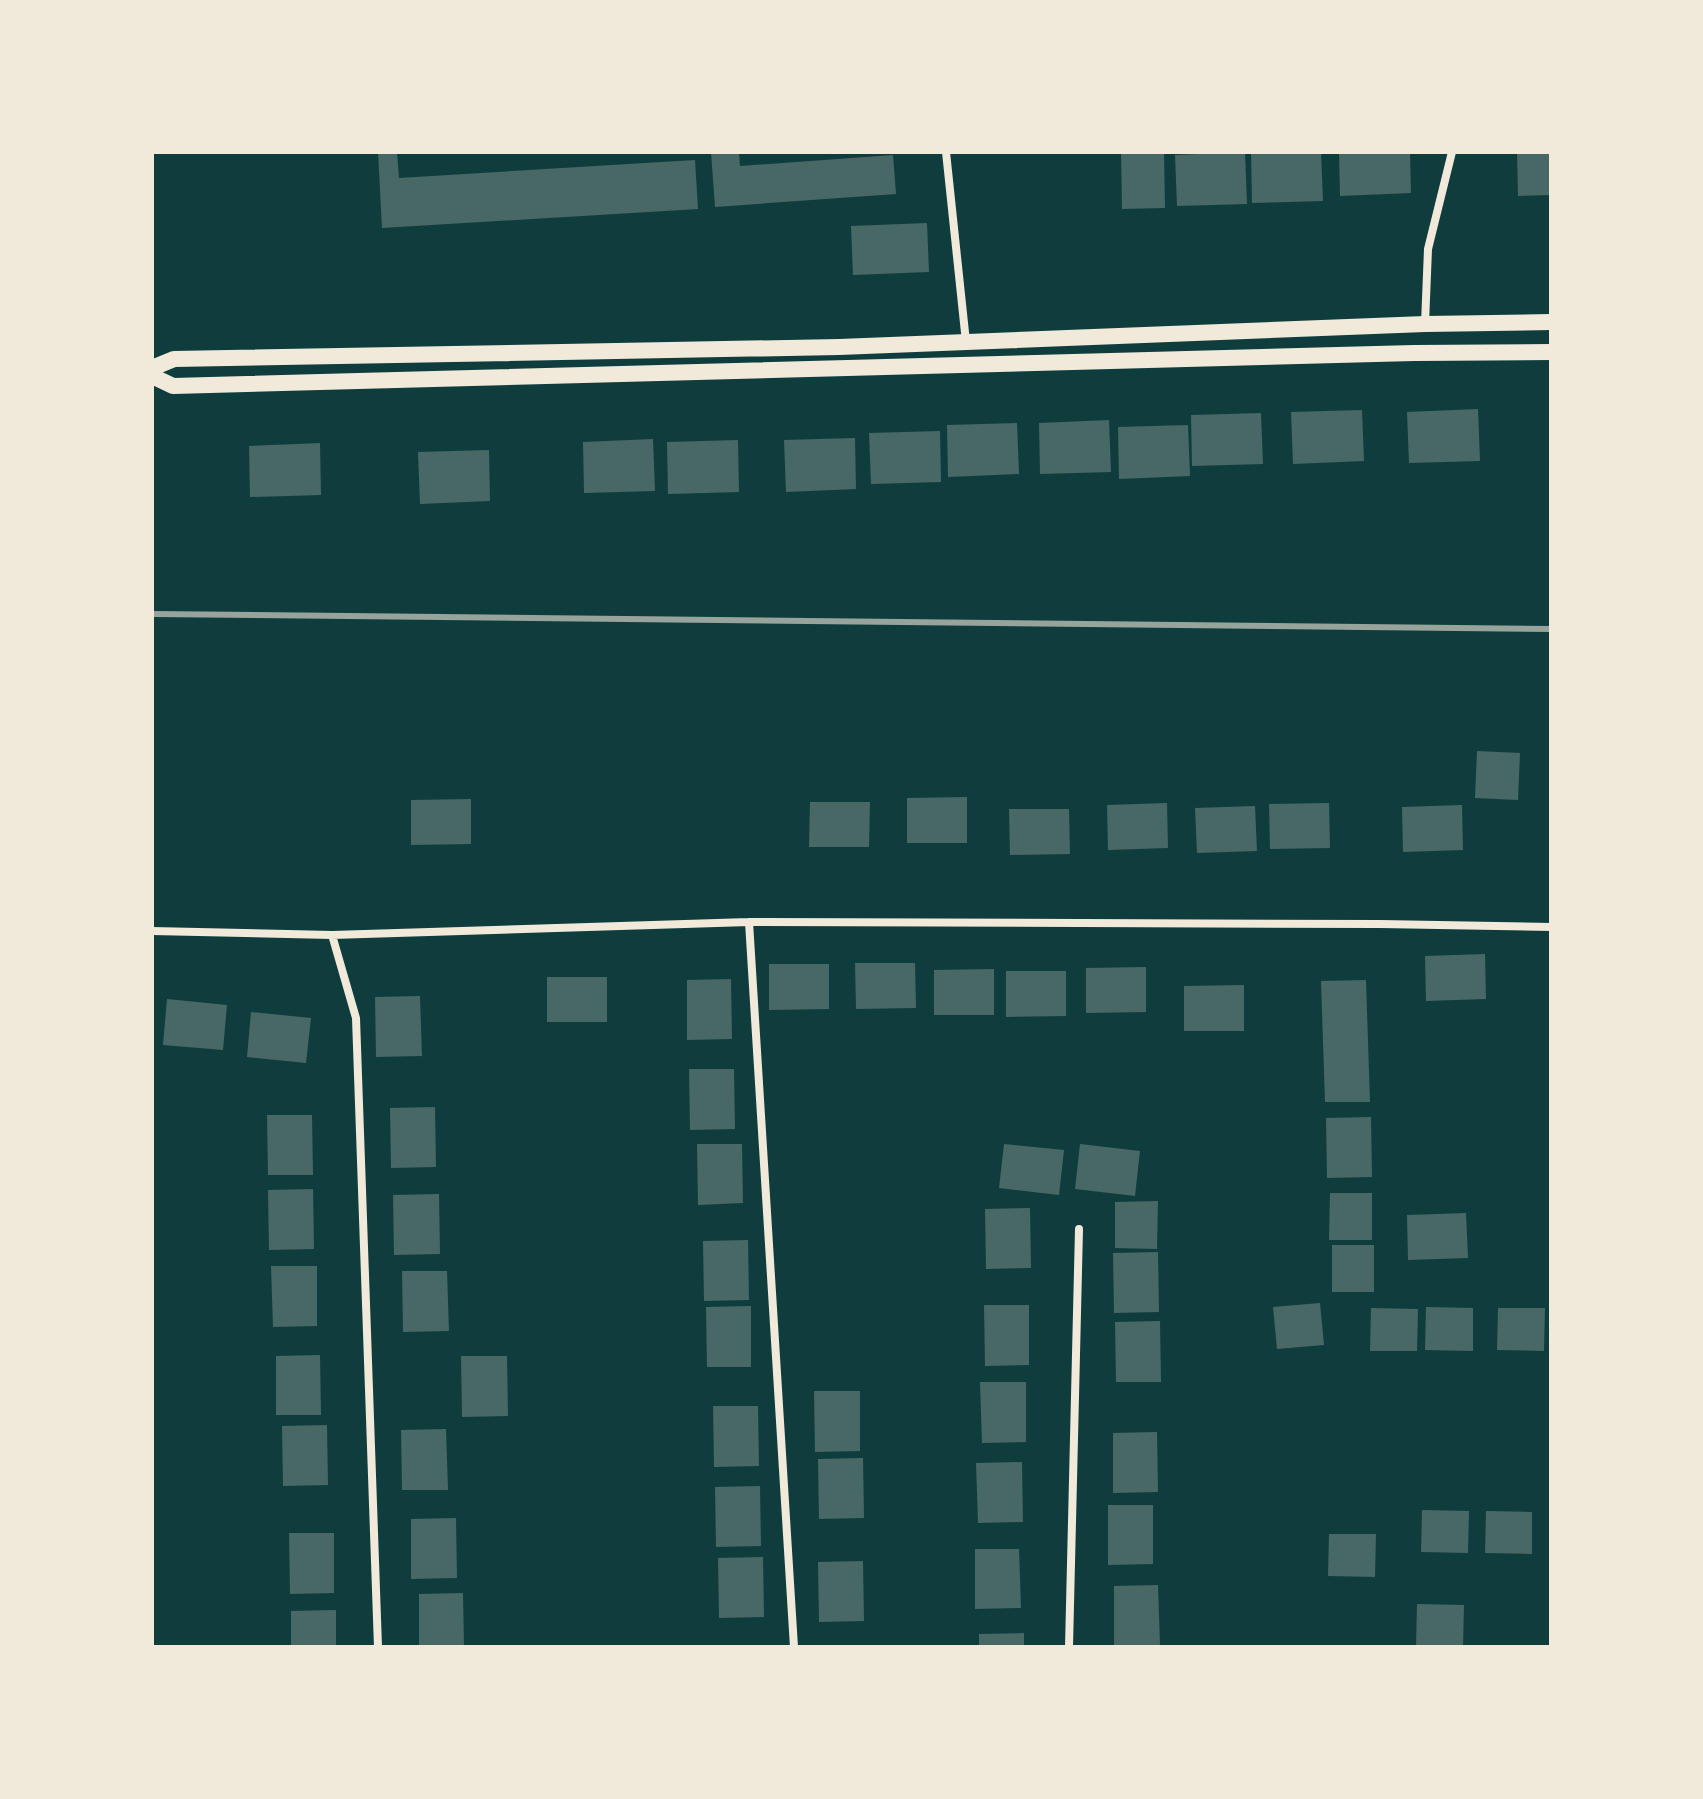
<svg xmlns="http://www.w3.org/2000/svg" width="1703" height="1799" font-family="Overpass,sans-serif">
	<style>
		.building { fill: #486865 }
		.lines { fill: none; stroke-linecap: round; stroke-linejoin: round }
		.minor { stroke: #f1e9da; stroke-width: 8 }
		.secondary { stroke: #f1e9da; stroke-width: 16 }
		.rail { stroke: #97a49c; stroke-width: 6 }
	</style>
	<rect width="100%" height="100%" fill="#0f3d3e"/>
	<path class="building" d="M 378,152 L 397,152 L 399,178 L 695,160 L 698,209 L 382,228 Z
		M 711,152 L 739,152 L 740,166 L 893,155 L 896,194 L 715,207 Z
		M 1121,152 L 1164,152 L 1165,208 L 1122,209 Z
		M 1245,152 L 1247,204 L 1177,206 L 1175,155 Z
		M 1251,152 L 1321,152 L 1323,201 L 1252,203 Z
		M 1339,152 L 1410,152 L 1411,193 L 1340,196 Z
		M 1517,152 L 1551,152 L 1551,195 L 1518,196 Z
		M 927,223 L 929,272 L 853,275 L 851,226 Z
		M 1478,409 L 1480,461 L 1409,463 L 1407,412 Z
		M 1362,410 L 1364,461 L 1293,464 L 1291,412 Z
		M 1261,413 L 1263,464 L 1192,466 L 1191,415 Z
		M 1109,420 L 1111,472 L 1040,474 L 1039,423 Z
		M 1017,423 L 1019,474 L 948,477 L 947,425 Z
		M 1188,425 L 1190,476 L 1119,479 L 1118,427 Z
		M 940,431 L 941,482 L 871,484 L 869,433 Z
		M 855,438 L 856,489 L 786,492 L 784,440 Z
		M 653,439 L 655,491 L 584,493 L 583,442 Z
		M 738,440 L 739,492 L 668,494 L 667,442 Z
		M 320,443 L 321,495 L 250,497 L 249,446 Z
		M 489,450 L 490,501 L 420,504 L 418,452 Z
		M 1477,751 L 1520,753 L 1518,800 L 1475,798 Z
		M 967,797 L 967,843 L 907,843 L 907,798 Z
		M 471,799 L 471,844 L 411,845 L 411,800 Z
		M 810,802 L 870,802 L 869,847 L 809,847 Z
		M 1167,803 L 1168,848 L 1108,850 L 1107,805 Z
		M 1329,803 L 1330,848 L 1270,849 L 1269,804 Z
		M 1462,805 L 1463,850 L 1403,852 L 1402,807 Z
		M 1255,806 L 1257,851 L 1197,853 L 1195,808 Z
		M 1009,809 L 1069,809 L 1070,854 L 1010,855 Z
		M 1485,954 L 1486,999 L 1426,1001 L 1425,956 Z
		M 855,963 L 915,963 L 916,1008 L 856,1009 Z
		M 769,964 L 829,964 L 829,1009 L 769,1010 Z
		M 1146,967 L 1146,1012 L 1086,1013 L 1086,968 Z
		M 994,969 L 994,1015 L 934,1015 L 934,970 Z
		M 1006,971 L 1066,971 L 1066,1016 L 1006,1017 Z
		M 547,977 L 607,977 L 607,1022 L 547,1022 Z
		M 731,979 L 732,1039 L 687,1040 L 687,980 Z
		M 1366,980 L 1370,1102 L 1325,1102 L 1321,981 Z
		M 1244,985 L 1244,1031 L 1184,1031 L 1184,986 Z
		M 420,996 L 422,1056 L 376,1057 L 375,997 Z
		M 167,999 L 227,1005 L 223,1050 L 163,1045 Z
		M 251,1012 L 311,1018 L 306,1063 L 247,1057 Z
		M 689,1069 L 734,1069 L 735,1129 L 690,1130 Z
		M 435,1107 L 436,1167 L 391,1168 L 390,1108 Z
		M 267,1115 L 312,1115 L 313,1175 L 268,1175 Z
		M 1371,1117 L 1372,1177 L 1327,1178 L 1326,1118 Z
		M 697,1144 L 742,1144 L 743,1203 L 698,1205 Z
		M 1004,1144 L 1064,1150 L 1059,1195 L 999,1188 Z
		M 1080,1144 L 1140,1151 L 1135,1196 L 1075,1189 Z
		M 313,1189 L 314,1249 L 269,1250 L 268,1190 Z
		M 1330,1193 L 1372,1193 L 1372,1240 L 1329,1240 Z
		M 439,1194 L 440,1254 L 394,1255 L 393,1195 Z
		M 1158,1201 L 1157,1249 L 1115,1248 L 1115,1202 Z
		M 1030,1208 L 1031,1268 L 986,1269 L 985,1209 Z
		M 1466,1213 L 1468,1258 L 1408,1260 L 1407,1215 Z
		M 748,1240 L 749,1300 L 704,1301 L 703,1241 Z
		M 1332,1245 L 1374,1245 L 1374,1292 L 1332,1292 Z
		M 1158,1252 L 1159,1312 L 1114,1313 L 1113,1253 Z
		M 271,1266 L 317,1266 L 317,1326 L 273,1327 Z
		M 402,1271 L 447,1271 L 449,1331 L 403,1332 Z
		M 1320,1303 L 1324,1345 L 1277,1349 L 1273,1307 Z
		M 984,1305 L 1029,1305 L 1029,1365 L 985,1366 Z
		M 751,1306 L 751,1367 L 707,1367 L 706,1307 Z
		M 1426,1307 L 1473,1308 L 1473,1351 L 1425,1350 Z
		M 1371,1308 L 1418,1309 L 1417,1351 L 1370,1351 Z
		M 1498,1308 L 1545,1308 L 1544,1351 L 1497,1350 Z
		M 1160,1321 L 1161,1382 L 1116,1382 L 1115,1322 Z
		M 320,1355 L 321,1415 L 276,1415 L 276,1356 Z
		M 461,1356 L 507,1356 L 508,1416 L 462,1417 Z
		M 980,1382 L 1026,1382 L 1026,1442 L 982,1443 Z
		M 814,1391 L 860,1391 L 860,1451 L 815,1452 Z
		M 713,1406 L 758,1406 L 759,1466 L 714,1467 Z
		M 327,1425 L 328,1485 L 283,1486 L 282,1426 Z
		M 446,1429 L 448,1490 L 402,1490 L 401,1430 Z
		M 1157,1432 L 1158,1492 L 1113,1493 L 1113,1433 Z
		M 863,1458 L 864,1518 L 819,1519 L 818,1459 Z
		M 1022,1462 L 1023,1522 L 978,1523 L 976,1463 Z
		M 760,1486 L 761,1546 L 716,1547 L 715,1487 Z
		M 1108,1505 L 1153,1505 L 1153,1564 L 1108,1565 Z
		M 1422,1510 L 1469,1511 L 1468,1553 L 1421,1552 Z
		M 1486,1511 L 1532,1512 L 1532,1554 L 1485,1553 Z
		M 456,1518 L 457,1578 L 411,1579 L 411,1519 Z
		M 289,1533 L 334,1533 L 334,1593 L 290,1594 Z
		M 1329,1534 L 1376,1534 L 1375,1577 L 1328,1576 Z
		M 975,1549 L 1019,1549 L 1021,1608 L 975,1609 Z
		M 763,1557 L 764,1617 L 719,1618 L 718,1558 Z
		M 863,1561 L 864,1621 L 819,1622 L 818,1562 Z
		M 1158,1585 L 1160,1645 L 1114,1646 L 1114,1586 Z
		M 463,1593 L 464,1647 L 419,1647 L 419,1594 Z
		M 1417,1604 L 1464,1605 L 1463,1647 L 1416,1647 Z
		M 336,1610 L 336,1647 L 291,1647 L 291,1611 Z
		M 1024,1633 L 1024,1647 L 979,1647 L 979,1634 Z"/>
	<g class="lines">
		<path class="minor" d="M 946,152 L 966,342
			M 1425,324 L 1428,249 L 1452,152
			M 749,922 L 794,1647
			M 152,931 L 332,935 L 749,922 L 1380,924 L 1551,927
			M 332,935 L 356,1018 L 378,1647
			M 1069,1647 L 1079,1229"/>
		<path class="secondary" d="M 152,368 L 174,359 L 839,347 L 1425,324 L 1551,322
			M 152,376 L 173,386 L 1414,353 L 1551,352"/>
		<path class="rail" d="M 152,614 L 1551,629"/>
	</g>
	<rect width="1703" height="1799" fill="none" stroke="#f1e9da" stroke-width="308"/>
</svg>
